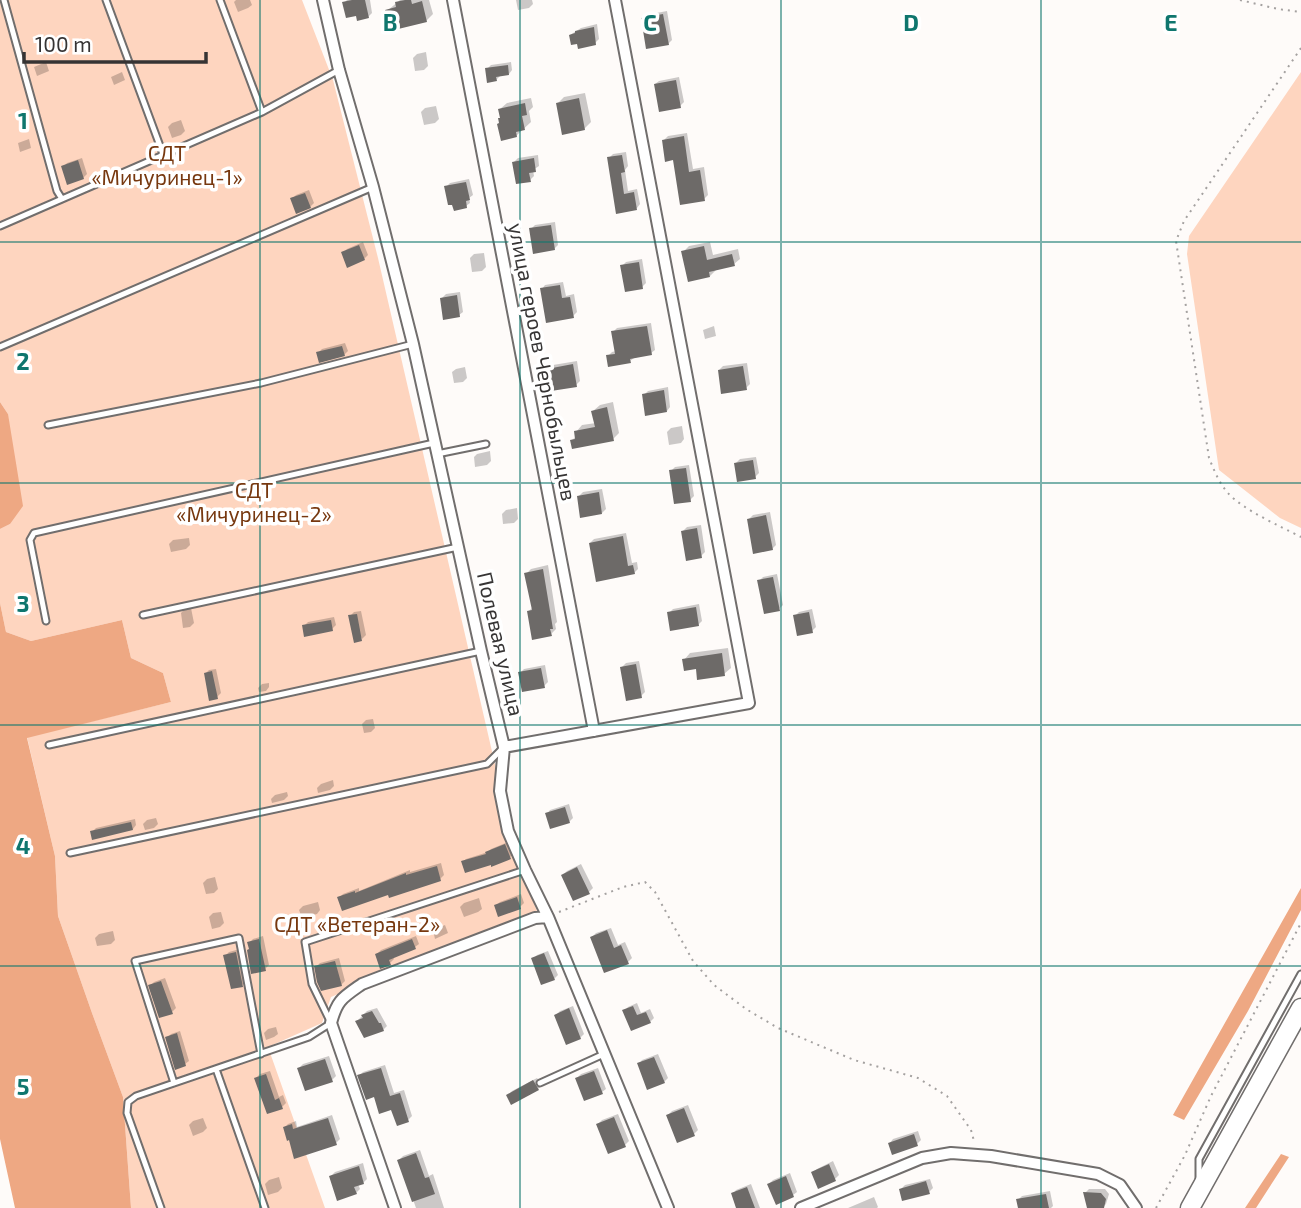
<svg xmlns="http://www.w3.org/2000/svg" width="1301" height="1208" font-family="'Exo 2',sans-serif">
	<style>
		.green { fill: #fed5bf }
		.forest { fill: #eea883 }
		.shadow { fill: #0003 }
		.building { fill: #6d6a68 }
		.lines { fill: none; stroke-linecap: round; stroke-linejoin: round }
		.lane-casing { stroke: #716e6d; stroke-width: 9 }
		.street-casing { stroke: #716e6d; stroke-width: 14 }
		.primary-casing { stroke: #716e6d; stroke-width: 21 }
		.path { stroke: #a4a1a0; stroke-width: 2; stroke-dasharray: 2 5; stroke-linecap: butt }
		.lane { stroke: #fff; stroke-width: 5 }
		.street { stroke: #fff; stroke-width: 10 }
		.primary { stroke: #fff; stroke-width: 18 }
		.grid { fill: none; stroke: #0f766e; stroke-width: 2; stroke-opacity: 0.55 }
		.labels { text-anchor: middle; stroke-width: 7; stroke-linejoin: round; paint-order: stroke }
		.park-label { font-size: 21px; fill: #77380f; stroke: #fff }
		.street-label { font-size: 21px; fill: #363434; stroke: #fff }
		.grid-label { font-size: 23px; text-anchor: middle; font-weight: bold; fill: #0f766e; stroke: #fff; stroke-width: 7; stroke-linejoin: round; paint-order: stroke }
	</style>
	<rect width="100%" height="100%" fill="#fefbf9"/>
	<path class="green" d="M 0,0 L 302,0 L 333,80 L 378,258 L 497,773 L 499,818 L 537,911 L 331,997 L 322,1023 L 268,1047 L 325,1208 L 131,1208 L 123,1097 L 92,1013 L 58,916 L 55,856 L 27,737 L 171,702 L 163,673 L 131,658 L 122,620 L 31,641 L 6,632 L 0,603 L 0,529 L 10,524 L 8,414 L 0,402 Z
		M 1301,72 L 1301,528 L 1280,518 L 1219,470 L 1187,254 L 1189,236 Z"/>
	<path class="forest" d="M 0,402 L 8,414 L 23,506 L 10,524 L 0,529 Z
		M 0,603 L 6,632 L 31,641 L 122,620 L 131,658 L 163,673 L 171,702 L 27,738 L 55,856 L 58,916 L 92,1013 L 123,1097 L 131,1208 L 15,1208 L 0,1139 Z
		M 1301,888 L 1301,910 L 1248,1011 L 1184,1120 L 1173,1115 Z
		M 1281,1154 L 1289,1157 L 1256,1208 L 1245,1208 Z"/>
	<path class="shadow" d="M 236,0 L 250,0 L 252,5 L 248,8 L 238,12 L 234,2 Z
		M 347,0 L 370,0 L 372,13 L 368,17 L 344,3 Z
		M 400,0 L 429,0 L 433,14 L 426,21 L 387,11 Z
		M 516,0 L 532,0 L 533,4 L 529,8 L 518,10 Z
		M 667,11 L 672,40 L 668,44 L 642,19 L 646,15 Z
		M 597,24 L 599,39 L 595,43 L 570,35 L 581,28 Z
		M 426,52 L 428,66 L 424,70 L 415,71 L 413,58 L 417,54 Z
		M 46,62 L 49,71 L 37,76 L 34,67 Z
		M 511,62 L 512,70 L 509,74 L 501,75 L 496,80 L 487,69 L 491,65 Z
		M 122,72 L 125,80 L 114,85 L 111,77 Z
		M 679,77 L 684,102 L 680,106 L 655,84 L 659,81 Z
		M 585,93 L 591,122 L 584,129 L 558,103 L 564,97 Z
		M 531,98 L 533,107 L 529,111 L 531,122 L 516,136 L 500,109 L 507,103 Z
		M 436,106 L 439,119 L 435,123 L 424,125 L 421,112 L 425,108 Z
		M 181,120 L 185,131 L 181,135 L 172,138 L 168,127 L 172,123 Z
		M 687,133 L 693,169 L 704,167 L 708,195 L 704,199 L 674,158 L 664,140 L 668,136 Z
		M 29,139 L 31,148 L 20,152 L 18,143 Z
		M 626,152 L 628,166 L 625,170 L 628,191 L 637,189 L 640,204 L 637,208 L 617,212 L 609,158 L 613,154 Z
		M 538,155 L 539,166 L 533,170 L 534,176 L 530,180 L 514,162 L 518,158 Z
		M 82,158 L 87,174 L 83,178 L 63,167 L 67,163 Z
		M 469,179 L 473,195 L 469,198 L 470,203 L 466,206 L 446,187 L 450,183 Z
		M 309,190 L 314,203 L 310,207 L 292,199 L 296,195 Z
		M 555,222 L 558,245 L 554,249 L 531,229 L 535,225 Z
		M 363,242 L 368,255 L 364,259 L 343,253 L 347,249 Z
		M 710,242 L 713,255 L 738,249 L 740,259 L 734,264 L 716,270 L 710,276 L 683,252 L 689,246 Z
		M 484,253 L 486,267 L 482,271 L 472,272 L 470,258 L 474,254 Z
		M 642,259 L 646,283 L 642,287 L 622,266 L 626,262 Z
		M 563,282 L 566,296 L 574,294 L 577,312 L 573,316 L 542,289 L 545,285 Z
		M 460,292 L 463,312 L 459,315 L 442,298 L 446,294 Z
		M 651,323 L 655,350 L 651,353 L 634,358 L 630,361 L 608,356 L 612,352 L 616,351 L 613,332 L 617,328 Z
		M 714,326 L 716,336 L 705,339 L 703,330 Z
		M 345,343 L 348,351 L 344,355 L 318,353 L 322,349 Z
		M 577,361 L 580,381 L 576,385 L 549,369 L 553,365 Z
		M 747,363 L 750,384 L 746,388 L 719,370 L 723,366 Z
		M 465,367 L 467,378 L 463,382 L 454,383 L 452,372 L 456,369 Z
		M 668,387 L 670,407 L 667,411 L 644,395 L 648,391 Z
		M 613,402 L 619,433 L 613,439 L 572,440 L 577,436 L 576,432 L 582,425 L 596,423 L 593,411 L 600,405 Z
		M 682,426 L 684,439 L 681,443 L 669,445 L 667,432 L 671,428 Z
		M 490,451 L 491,461 L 487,465 L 475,467 L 474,457 L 477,454 Z
		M 756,457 L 759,473 L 755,477 L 736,463 L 740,459 Z
		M 689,465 L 694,496 L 690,500 L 671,471 L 675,467 Z
		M 602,489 L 606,509 L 602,513 L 579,496 L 583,492 Z
		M 517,508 L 518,519 L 514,523 L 503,524 L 502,514 L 506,510 Z
		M 770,512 L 776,545 L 772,549 L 749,519 L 753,515 Z
		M 701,525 L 705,552 L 701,556 L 683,531 L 687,527 Z
		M 626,533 L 632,563 L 637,562 L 638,569 L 634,573 L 590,543 L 594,539 Z
		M 189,538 L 190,545 L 186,549 L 171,552 L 169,544 L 173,540 Z
		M 548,565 L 557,622 L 555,624 L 556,629 L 551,634 L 529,611 L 533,607 L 526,574 L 531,569 Z
		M 777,574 L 783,605 L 779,609 L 759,581 L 763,577 Z
		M 699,604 L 702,621 L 698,625 L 669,613 L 673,609 Z
		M 191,608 L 194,623 L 190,627 L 183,628 L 181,613 L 185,609 Z
		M 812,609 L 816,627 L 812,631 L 795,616 L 799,612 Z
		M 361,611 L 366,635 L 362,639 L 350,616 L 354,612 Z
		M 334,617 L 336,625 L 332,629 L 304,626 L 308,622 Z
		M 728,648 L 731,668 L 724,674 L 697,667 L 684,660 L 690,653 Z
		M 639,661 L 645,692 L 641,696 L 622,667 L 626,663 Z
		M 545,665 L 548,682 L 544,686 L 520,673 L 524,669 Z
		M 216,669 L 221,693 L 217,697 L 205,674 L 209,670 Z
		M 269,683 L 269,687 L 266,691 L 259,692 L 258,688 L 262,684 Z
		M 373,719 L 375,728 L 371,732 L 364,733 L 362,724 L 366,720 Z
		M 333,780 L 334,786 L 330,790 L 318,793 L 317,788 L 321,784 Z
		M 287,792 L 288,796 L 284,800 L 272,803 L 271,799 L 275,795 Z
		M 569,804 L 573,818 L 569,822 L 547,814 L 550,810 Z
		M 156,818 L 158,824 L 154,828 L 145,830 L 143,824 L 147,820 Z
		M 135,819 L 136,825 L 133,829 L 92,832 L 96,828 Z
		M 508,842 L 514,854 L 510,857 L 492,864 L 463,862 L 466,859 L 488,852 L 491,849 Z
		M 441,863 L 444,875 L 440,879 L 389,893 L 339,898 L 343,894 L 359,888 L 359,891 L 410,870 L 410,872 Z
		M 581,864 L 593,888 L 589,892 L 563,875 L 567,871 Z
		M 215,877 L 218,889 L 214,893 L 206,894 L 203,883 L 207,879 Z
		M 521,894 L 524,903 L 520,907 L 496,905 L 500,902 Z
		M 479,898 L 482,909 L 478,912 L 464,917 L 460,907 L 464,903 Z
		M 318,902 L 320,910 L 317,914 L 302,918 L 299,910 L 303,906 Z
		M 221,912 L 224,923 L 220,927 L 212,929 L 209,917 L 213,913 Z
		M 445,925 L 448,933 L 435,939 L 433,930 Z
		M 611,928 L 618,945 L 625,942 L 632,958 L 628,962 L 592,937 L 596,933 Z
		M 113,931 L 115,940 L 111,944 L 97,946 L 95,938 L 99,934 Z
		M 263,936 L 269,965 L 265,969 L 250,949 L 249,943 L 253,939 Z
		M 416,936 L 419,944 L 415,947 L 393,957 L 394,959 L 390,963 L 377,954 L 381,950 Z
		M 240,949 L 246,981 L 242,985 L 225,956 L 229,952 Z
		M 548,951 L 558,975 L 554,979 L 533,959 L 537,955 Z
		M 339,958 L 345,981 L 341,985 L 316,967 L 320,963 Z
		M 165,978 L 176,1008 L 172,1012 L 150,986 L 154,982 Z
		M 637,1003 L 641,1013 L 650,1009 L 654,1018 L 650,1022 L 624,1011 L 628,1007 Z
		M 573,1006 L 584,1034 L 580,1038 L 567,1043 L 556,1015 L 560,1011 Z
		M 377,1008 L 387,1026 L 383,1030 L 357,1021 L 367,1011 Z
		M 276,1027 L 278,1034 L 274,1037 L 266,1040 L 264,1033 L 268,1029 Z
		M 180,1031 L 189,1061 L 185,1064 L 167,1038 L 171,1034 Z
		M 658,1054 L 668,1078 L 664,1082 L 639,1064 L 642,1060 Z
		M 329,1056 L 336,1076 L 332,1080 L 299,1068 L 303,1064 Z
		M 385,1065 L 394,1093 L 404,1090 L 412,1116 L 408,1120 L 375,1095 L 359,1076 L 363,1072 Z
		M 598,1068 L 606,1089 L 602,1092 L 577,1078 L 581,1074 Z
		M 270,1071 L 279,1097 L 283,1095 L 286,1103 L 282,1107 L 268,1112 L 256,1078 L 260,1074 Z
		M 537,1078 L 542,1085 L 538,1089 L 508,1095 L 512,1091 Z
		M 688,1105 L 698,1130 L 694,1134 L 668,1115 L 672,1111 Z
		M 618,1114 L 629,1141 L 625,1145 L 598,1124 L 602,1120 Z
		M 332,1115 L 340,1139 L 336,1143 L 284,1128 L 288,1124 L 296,1121 L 297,1127 Z
		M 203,1118 L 207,1128 L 203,1132 L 193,1136 L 189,1125 L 193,1121 Z
		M 918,1131 L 921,1140 L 917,1144 L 890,1143 L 893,1139 Z
		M 420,1150 L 429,1176 L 433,1174 L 444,1208 L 416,1208 L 399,1160 L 403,1156 Z
		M 833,1161 L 839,1175 L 835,1179 L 813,1172 L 817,1169 Z
		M 363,1163 L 367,1179 L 363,1183 L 358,1184 L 360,1189 L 356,1193 L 331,1176 L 335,1172 Z
		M 790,1173 L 797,1192 L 793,1195 L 777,1202 L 769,1184 L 773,1180 Z
		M 279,1177 L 282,1188 L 278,1192 L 268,1195 L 265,1184 L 269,1180 Z
		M 930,1179 L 933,1188 L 929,1192 L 901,1189 L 905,1185 Z
		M 751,1184 L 760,1208 L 738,1208 L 733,1194 L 736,1190 Z
		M 1089,1189 L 1105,1189 L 1109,1194 L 1106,1204 L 1102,1208 L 1088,1208 L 1085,1193 Z
		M 1050,1191 L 1053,1206 L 1051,1208 L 1020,1208 L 1018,1200 L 1022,1196 Z
		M 874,1197 L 878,1207 L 877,1208 L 848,1208 Z"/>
	<path class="building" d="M 352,0 L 365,0 L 369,18 L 357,21 L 356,16 L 346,18 L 342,2 Z
		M 405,0 L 411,0 L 412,4 L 422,1 L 427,22 L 390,31 L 385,10 L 396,7 L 395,2 Z
		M 663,14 L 669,45 L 646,49 L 641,18 Z
		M 594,27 L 596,45 L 578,49 L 577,44 L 571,45 L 569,35 L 575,33 L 575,31 Z
		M 508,65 L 509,75 L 496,77 L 497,81 L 487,83 L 485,68 Z
		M 676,80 L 681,108 L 659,112 L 654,84 Z
		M 579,98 L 585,130 L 562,135 L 556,103 Z
		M 525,103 L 527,115 L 522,116 L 525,130 L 516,132 L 517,137 L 501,141 L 497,124 L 499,123 L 498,118 L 500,118 L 498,109 Z
		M 684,136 L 689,172 L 700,170 L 705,201 L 680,205 L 673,160 L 665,162 L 662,140 Z
		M 622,155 L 625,172 L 621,173 L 624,194 L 634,192 L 637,210 L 616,214 L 607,157 Z
		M 534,158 L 536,172 L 529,173 L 531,182 L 516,184 L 512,162 Z
		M 78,160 L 84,179 L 67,185 L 61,166 Z
		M 466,182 L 470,200 L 466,201 L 467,208 L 454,211 L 452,205 L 448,205 L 444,186 Z
		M 305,193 L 311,208 L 296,214 L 290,198 Z
		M 551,225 L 555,250 L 533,254 L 529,228 Z
		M 359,245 L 365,260 L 347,268 L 341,252 Z
		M 704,246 L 707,260 L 732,254 L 735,266 L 709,272 L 710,277 L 688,282 L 681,251 Z
		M 639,262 L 643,289 L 625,292 L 620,265 Z
		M 560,285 L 562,298 L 570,297 L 574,318 L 546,323 L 540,288 Z
		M 457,295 L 460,317 L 443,320 L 440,298 Z
		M 647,326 L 652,355 L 630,359 L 631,363 L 608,367 L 606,355 L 615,354 L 611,331 Z
		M 342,346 L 345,356 L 319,363 L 316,352 Z
		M 573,364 L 577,387 L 551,391 L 547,369 Z
		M 743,366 L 747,390 L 721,394 L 718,370 Z
		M 664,390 L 667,412 L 645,416 L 642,394 Z
		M 607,407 L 614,441 L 572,449 L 570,440 L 575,439 L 574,431 L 595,427 L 591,411 Z
		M 753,460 L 756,479 L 737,482 L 734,463 Z
		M 686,468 L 691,502 L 674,504 L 669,470 Z
		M 599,492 L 602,514 L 580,518 L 577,496 Z
		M 766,515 L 773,550 L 753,554 L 747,519 Z
		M 697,528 L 702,558 L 686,561 L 681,531 Z
		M 623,536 L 628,566 L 633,565 L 635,574 L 596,582 L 589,543 Z
		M 543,569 L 553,629 L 550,629 L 552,636 L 532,640 L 527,611 L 532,610 L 524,573 Z
		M 773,577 L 780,611 L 764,614 L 757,580 Z
		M 696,607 L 699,626 L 670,631 L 667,612 Z
		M 809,612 L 813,633 L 797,636 L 793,615 Z
		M 357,614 L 362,641 L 354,643 L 348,615 Z
		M 331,620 L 333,631 L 304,637 L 302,625 Z
		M 722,653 L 725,676 L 697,680 L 696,669 L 684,671 L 682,659 Z
		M 636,664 L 642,698 L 626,701 L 620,667 Z
		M 541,668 L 545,688 L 522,692 L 518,672 Z
		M 212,671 L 218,699 L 209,701 L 204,673 Z
		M 565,807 L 570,823 L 550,829 L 545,813 Z
		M 131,822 L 133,830 L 92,840 L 90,831 Z
		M 505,844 L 511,859 L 491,867 L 491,865 L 465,873 L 461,861 L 486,854 L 485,852 Z
		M 437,866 L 441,881 L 389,898 L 388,895 L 342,911 L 337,897 L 355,891 L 355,893 L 406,873 L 406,875 Z
		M 577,867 L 590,894 L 573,901 L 561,875 Z
		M 517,897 L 521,909 L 498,917 L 494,905 Z
		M 607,930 L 614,948 L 621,945 L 629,964 L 604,973 L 590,937 Z
		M 259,939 L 266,971 L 251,974 L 247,950 L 249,949 L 247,942 Z
		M 412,939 L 416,949 L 389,960 L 391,965 L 380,969 L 375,954 Z
		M 236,952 L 243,987 L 231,989 L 223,955 Z
		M 544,953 L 555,980 L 541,985 L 531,958 Z
		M 335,961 L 342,986 L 321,991 L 317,982 L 314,966 Z
		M 161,981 L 173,1014 L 159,1018 L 148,985 Z
		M 633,1006 L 637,1015 L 646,1012 L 651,1023 L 631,1031 L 622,1010 Z
		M 569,1008 L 581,1039 L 566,1045 L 554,1015 Z
		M 372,1011 L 379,1023 L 381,1023 L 384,1031 L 364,1038 L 355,1021 L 363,1018 L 361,1015 Z
		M 177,1033 L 186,1066 L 175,1070 L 165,1037 Z
		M 654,1057 L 665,1083 L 647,1090 L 637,1063 Z
		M 325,1059 L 333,1082 L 305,1091 L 297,1068 Z
		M 381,1068 L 390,1096 L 400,1093 L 409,1122 L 397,1126 L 391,1110 L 379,1114 L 374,1097 L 366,1100 L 357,1075 Z
		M 594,1071 L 603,1094 L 584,1101 L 575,1078 Z
		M 266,1074 L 275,1100 L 279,1098 L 283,1109 L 267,1114 L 254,1078 Z
		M 533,1080 L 539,1090 L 511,1105 L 506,1095 Z
		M 684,1108 L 695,1136 L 677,1143 L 666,1115 Z
		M 614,1117 L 626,1147 L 608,1154 L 596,1124 Z
		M 328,1118 L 337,1145 L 294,1159 L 289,1140 L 287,1141 L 283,1127 L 292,1124 L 293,1129 Z
		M 914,1134 L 918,1146 L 892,1155 L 888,1143 Z
		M 416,1153 L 425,1178 L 429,1177 L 435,1194 L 412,1202 L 397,1160 Z
		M 829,1164 L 836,1181 L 818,1189 L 811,1172 Z
		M 359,1166 L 364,1184 L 354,1187 L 357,1194 L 337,1201 L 329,1176 Z
		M 786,1176 L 794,1197 L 776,1205 L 767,1184 Z
		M 926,1181 L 930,1194 L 902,1201 L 899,1189 Z
		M 747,1187 L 755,1208 L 736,1208 L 731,1193 Z
		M 1083,1192 L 1101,1193 L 1106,1199 L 1104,1208 L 1087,1208 Z
		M 1046,1194 L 1049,1208 L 1018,1208 L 1016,1199 Z"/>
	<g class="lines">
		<g class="lane-casing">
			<path id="lane" d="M 4,0 L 57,191 L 62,199
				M 106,0 L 163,154
				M 220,0 L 262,112
				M 0,226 L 262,112 L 339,70
				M 0,347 L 373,187
				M 48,425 L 261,383 L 413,344
				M 437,454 L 486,444
				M 143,615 L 458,547
				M 46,621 L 30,540 L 34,533 L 434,443
				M 49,745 L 481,651
				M 70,853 L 487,764 L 502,749
				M 216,1069 L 265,1208
				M 174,1083 L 135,961 L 239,938 L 261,1054
				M 540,1083 L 604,1054
				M 1199,1179 L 1199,1159 L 1301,974
				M 161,1208 L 127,1113 L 128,1102 L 136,1096 L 309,1037 L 331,1023 L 312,984 L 305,942 L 525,870"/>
		</g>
		<g class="street-casing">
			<path id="street" d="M 323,0 L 339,70 L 373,187 L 413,344 L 481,651 L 504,747 L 500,791 L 508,831 L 525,870 L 548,917 L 668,1208
				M 453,0 L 594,731
				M 504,747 L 749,703 L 615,0
				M 395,1208 L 331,1023 C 337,1000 342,998 362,984 L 535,918 L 548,917
				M 801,1208 L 922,1158 L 951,1153 L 991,1156 L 1098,1174 L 1120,1185 L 1136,1208"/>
		</g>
		<g class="primary-casing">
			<path id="primary" d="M 1190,1208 L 1301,1008"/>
		</g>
		<path class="path" d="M 1240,0 L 1278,9 L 1301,12
			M 1301,48 L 1184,221 L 1176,241 L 1209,458 C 1214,470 1219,483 1228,493 C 1243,510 1280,526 1301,537
			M 559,912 L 623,887 L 645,882 L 655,892 L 693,961 L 714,985 L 746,1009 L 778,1028 L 854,1060 L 918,1078 L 947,1096 L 971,1130 L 974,1141
			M 1156,1208 L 1185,1155 L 1211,1096 L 1301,923"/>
		<use href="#lane" class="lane"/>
		<use href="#street" class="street"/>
		<use href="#primary" class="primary"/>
	</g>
	<path class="grid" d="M 260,0 L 260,1208M 520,0 L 520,1208M 781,0 L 781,1208M 1041,0 L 1041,1208M 0,242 L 1301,242M 0,483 L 1301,483M 0,725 L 1301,725M 0,966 L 1301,966"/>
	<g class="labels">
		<g class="park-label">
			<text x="167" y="161">СДТ<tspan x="167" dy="24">«Мичуринец-1»</tspan></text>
			<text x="254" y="498">СДТ<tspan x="254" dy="24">«Мичуринец-2»</tspan></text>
			<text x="357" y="932">СДТ «Ветеран-2»</text>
		</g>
		<g class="street-label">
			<text transform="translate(542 362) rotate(79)" y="7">улица героев Чернобыльцев</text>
			<text transform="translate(500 644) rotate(77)" y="7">Полевая улица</text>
		</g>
	</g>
	<g class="grid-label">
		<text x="390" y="31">B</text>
		<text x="650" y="31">C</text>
		<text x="911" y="31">D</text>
		<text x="1171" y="31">E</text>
		<text x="23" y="129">1</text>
		<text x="23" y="370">2</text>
		<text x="23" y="612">3</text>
		<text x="23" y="854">4</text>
		<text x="23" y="1095">5</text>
	</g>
	<path d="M24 52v10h182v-10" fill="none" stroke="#363434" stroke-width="3.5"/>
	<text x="35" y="52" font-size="21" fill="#363434" stroke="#ffffff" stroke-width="5" paint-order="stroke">100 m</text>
</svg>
